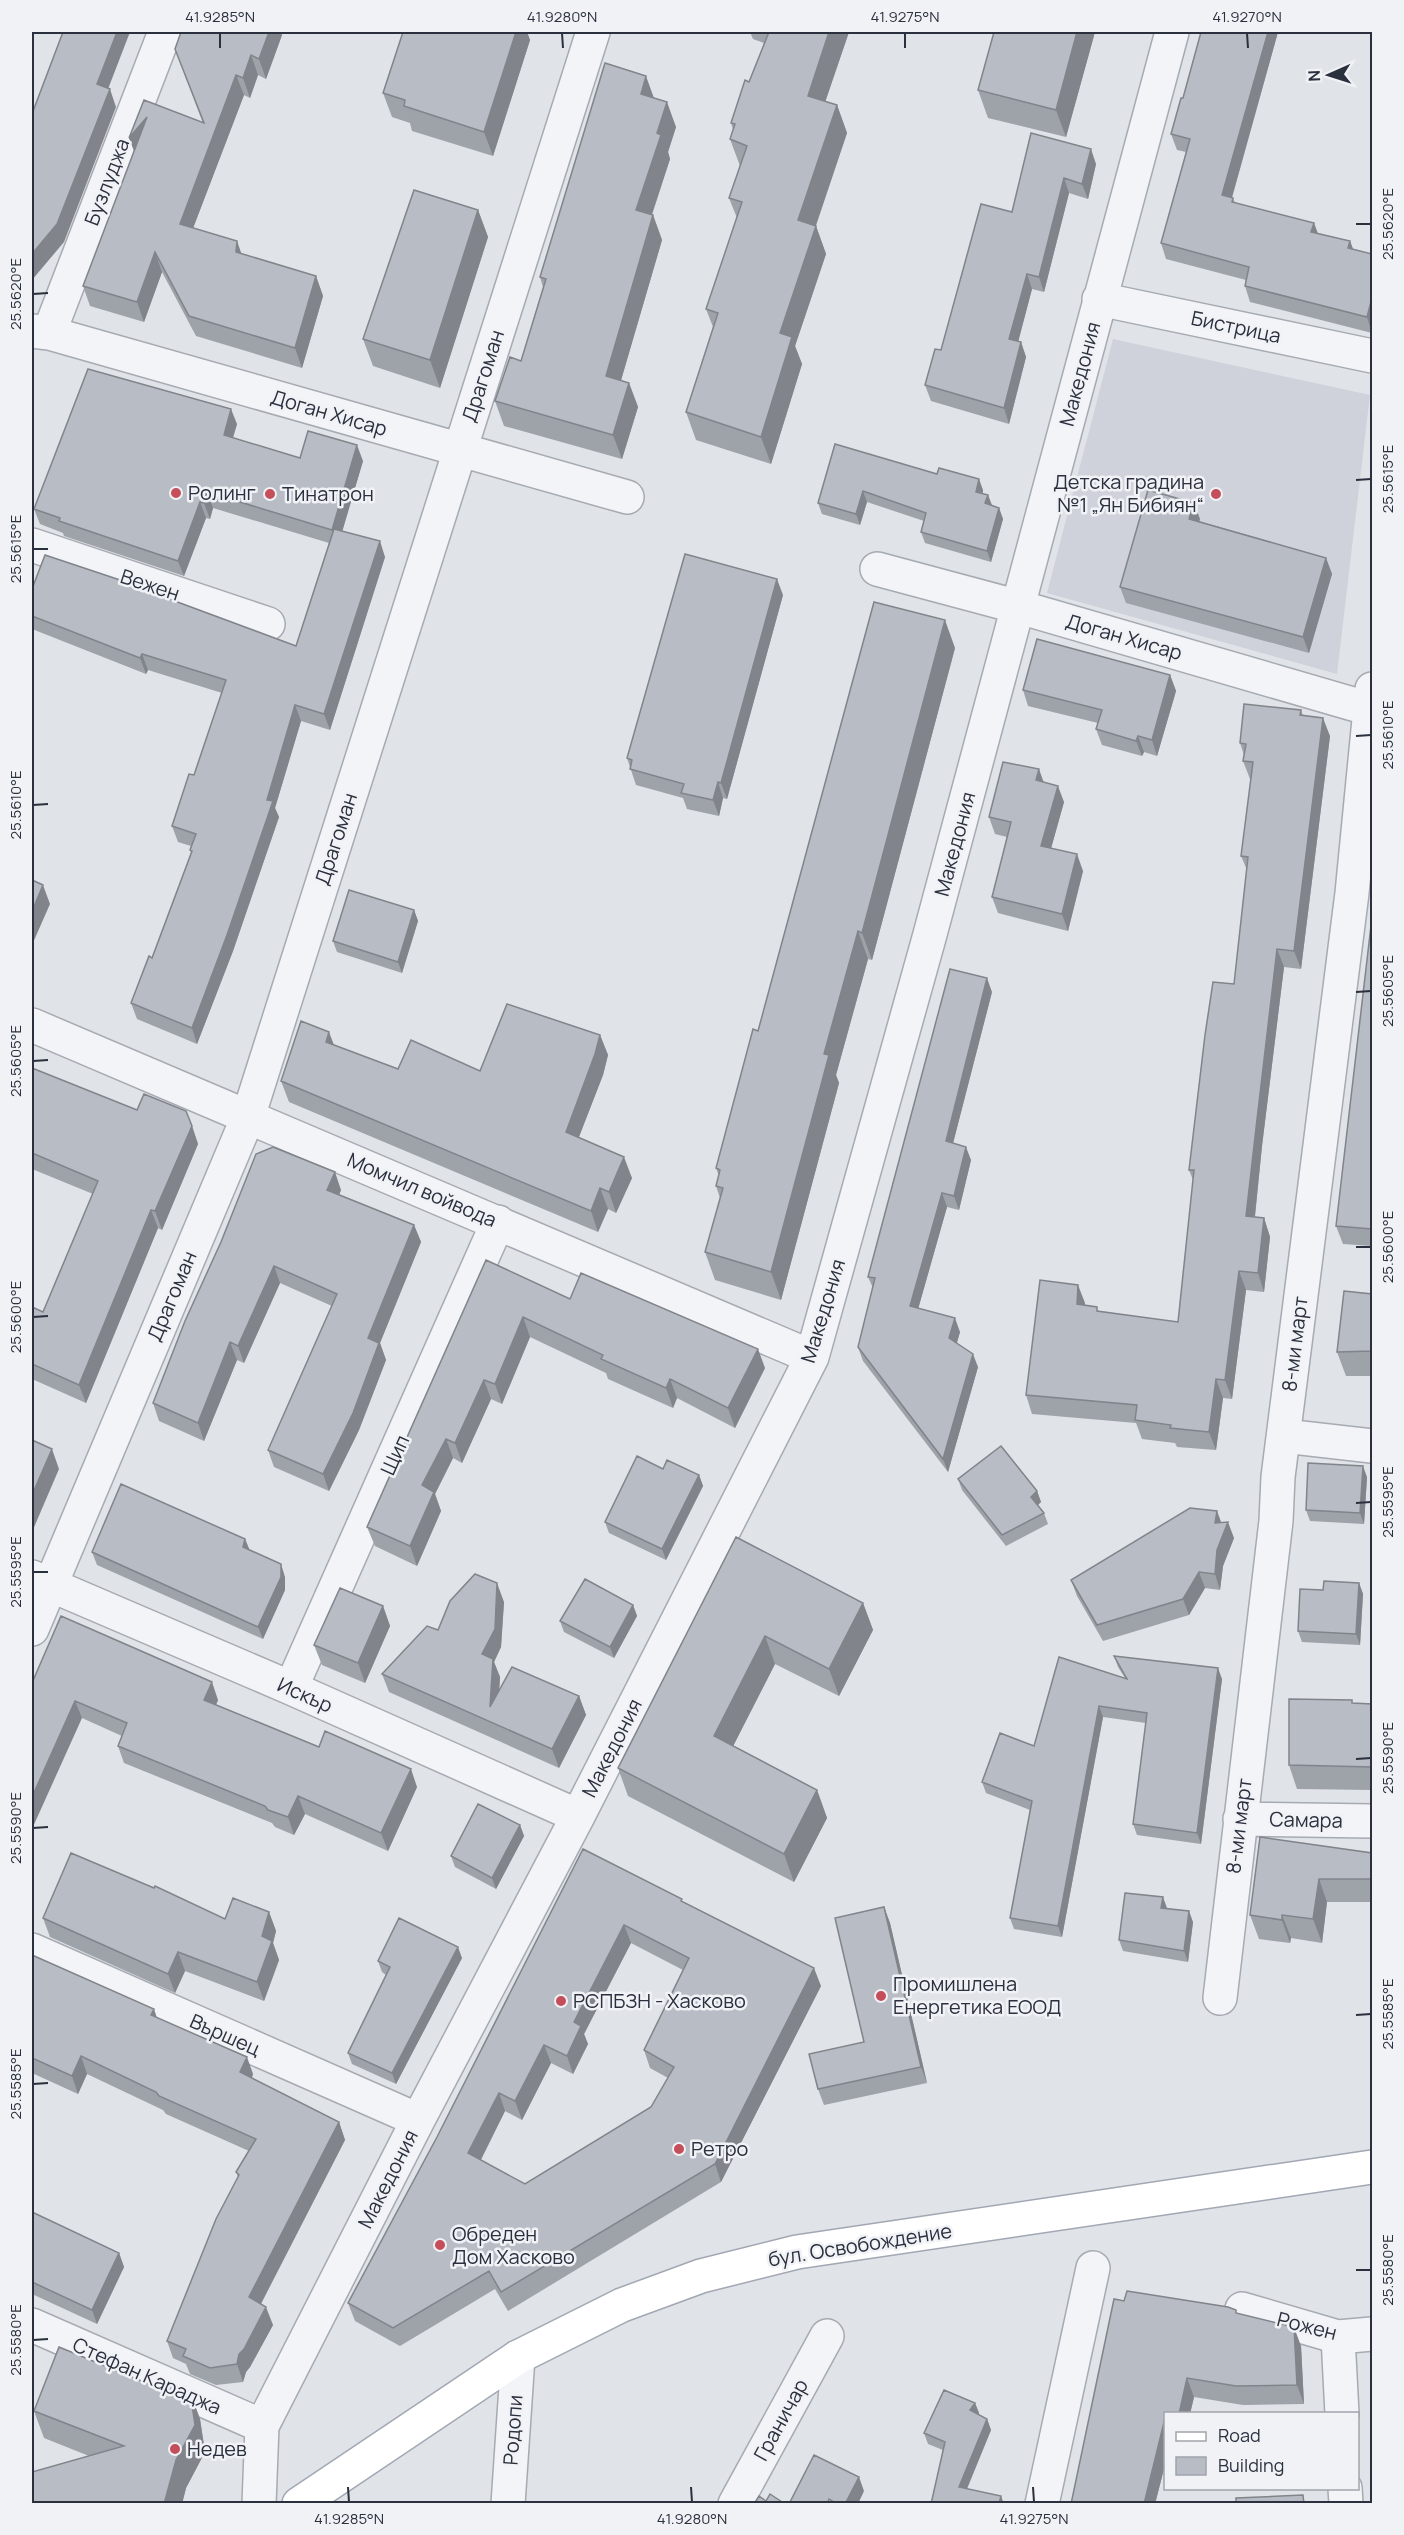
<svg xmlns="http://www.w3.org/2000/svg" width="1404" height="2535" font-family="Manrope,sans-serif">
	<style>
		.built { fill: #cfd2da }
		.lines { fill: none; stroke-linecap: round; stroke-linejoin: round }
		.minor-casing { stroke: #a6aab2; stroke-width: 36 }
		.tertiary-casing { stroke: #a6aab2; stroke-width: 36 }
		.primary-casing { stroke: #a1a7b3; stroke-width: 36 }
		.minor { stroke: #f3f4f7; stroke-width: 33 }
		.tertiary { stroke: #f3f4f7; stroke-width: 33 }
		.primary { stroke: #fff; stroke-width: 33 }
		.wall { fill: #9ea2a9; fill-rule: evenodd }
		.shaded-wall { fill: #81848a }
		.building { fill: #b8bcc5; stroke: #81848a; stroke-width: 1.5; fill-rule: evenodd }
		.ticks { fill: none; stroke: #2a303e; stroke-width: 2 }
		.poi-dot { fill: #c44f5a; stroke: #f0f2f6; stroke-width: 2 }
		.labels { text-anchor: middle; stroke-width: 5; stroke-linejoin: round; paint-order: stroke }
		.street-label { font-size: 20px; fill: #2a303e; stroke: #f0f2f6 }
		.poi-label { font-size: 20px; fill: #2a303e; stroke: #f0f2f6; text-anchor: start }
		.neatline { fill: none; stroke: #2a303e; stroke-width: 2 }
		.ticks-label { font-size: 15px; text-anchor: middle; fill: #2a303e }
	</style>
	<rect width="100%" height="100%" fill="#e0e3e8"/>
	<path class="built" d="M 1113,339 L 1370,395 L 1337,674 L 1047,593 Z"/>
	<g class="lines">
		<g class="minor-casing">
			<path id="minor" d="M 1099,299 L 1372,356
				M 32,331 L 49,333 L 627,497
				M 49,333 L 165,32
				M 32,545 L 268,624
				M 877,569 L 1019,607 L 1370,709
				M 32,1025 L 812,1357
				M 1284,1436 L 1372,1446
				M 32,1577 L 291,1688 L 578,1816
				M 32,1629 L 248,1117 L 593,32
				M 291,1688 L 498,1222
				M 1240,1819 L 1372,1821
				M 32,1950 L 418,2120
				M 1220,1998 L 1276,1521 L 1278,1477 L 1352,893 L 1372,689
				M 1242,2309 L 1338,2337 L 1372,2334
				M 32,2325 L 262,2426
				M 1338,2337 L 1342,2414
				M 1345,2488 L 1346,2504
				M 259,2504 L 262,2426 L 418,2120 L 578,1816 L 812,1357 L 929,938 L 1172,32
				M 735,2504 L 827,2336
				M 1042,2504 L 1093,2268"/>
		</g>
		<g class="tertiary-casing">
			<path id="tertiary" d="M 508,2504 L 518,2357"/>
		</g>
		<g class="primary-casing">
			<path id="primary" d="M 299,2504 L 518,2357 L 622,2305 L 701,2276 L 797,2252 L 1372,2167"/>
		</g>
		<use href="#minor" class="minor"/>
		<use href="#tertiary" class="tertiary"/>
		<use href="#primary" class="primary"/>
	</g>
	<path class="wall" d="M 403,32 L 527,32 L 530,40 L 493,156 L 412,131 L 410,123 L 392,117 L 383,93 Z
		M 750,32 L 849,32 L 825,102 L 837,105 L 847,133 L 816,226 L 826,254 L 795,346 L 802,364 L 771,464 L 696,440 L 686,412 L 713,327 L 706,309 L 737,218 L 729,198 L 740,166 L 730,139 L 733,129 L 731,123 L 749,82 L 764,43 L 753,39 Z
		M 994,32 L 1095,32 L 1066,137 L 988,118 L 978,90 Z
		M 1201,32 L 1278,32 L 1232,198 L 1233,198 L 1235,203 L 1314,223 L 1318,233 L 1350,241 L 1353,249 L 1372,333 L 1250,302 L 1245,286 L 1246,280 L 1166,259 L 1161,243 L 1186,152 L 1177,150 L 1171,134 L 1183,98 Z
		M 282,35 L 266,79 L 258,75 L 250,98 L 244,95 L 193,228 L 241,254 L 316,276 L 323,296 L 302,368 L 196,336 L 162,272 L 144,322 L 90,306 L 83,286 L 134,151 L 129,138 L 203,123 L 175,49 Z
		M 654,98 L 676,127 L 668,152 L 670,159 L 652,215 L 653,215 L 662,240 L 621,380 L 629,383 L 638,407 L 622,459 L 504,426 L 495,401 L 521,361 L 543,287 L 540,277 Z
		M 1031,133 L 1096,164 L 1088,199 L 1069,193 L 1044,292 L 1032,289 L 1018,341 L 1021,342 L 1026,357 L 1009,424 L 931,401 L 925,385 L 941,350 L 1012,212 Z
		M 478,210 L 488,237 L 440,388 L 373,366 L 363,339 Z
		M 237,424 L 233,438 L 300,458 L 363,461 L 342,531 L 385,557 L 330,730 L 301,721 L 275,808 L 279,817 L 233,951 L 197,1044 L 137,1019 L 131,1003 L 152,958 L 191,853 L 190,850 L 191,846 L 178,842 L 172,826 L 194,775 L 222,693 L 148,670 L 146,674 L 32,629 L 32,589 L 166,598 L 296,646 L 329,543 L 213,508 L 210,519 L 206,518 L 184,576 L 64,536 L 63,533 L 40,524 L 34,509 Z
		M 835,444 L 983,490 L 983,494 L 988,495 L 992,505 L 999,508 L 1003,519 L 991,562 L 925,543 L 921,532 L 924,521 L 867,502 L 860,525 L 822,514 L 818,503 Z
		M 1200,519 L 1199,521 L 1326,558 L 1332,574 L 1309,653 L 1126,603 L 1120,587 Z
		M 783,595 L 727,799 L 723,798 L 719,816 L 687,809 L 683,798 L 636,785 L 627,758 Z
		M 955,648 L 872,960 L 868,959 L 836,1075 L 839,1083 L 781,1300 L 715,1280 L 705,1252 L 720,1198 L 716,1186 L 719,1176 L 716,1168 L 758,1031 Z
		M 1170,675 L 1176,691 L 1157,756 L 1144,752 L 1142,756 L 1102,745 L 1096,729 L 1098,723 L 1028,706 L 1023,690 Z
		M 1301,710 L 1303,715 L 1330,736 L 1301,969 L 1284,967 L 1262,1146 L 1255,1217 L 1264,1218 L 1270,1237 L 1264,1292 L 1246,1290 L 1232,1399 L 1223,1398 L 1216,1450 L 1177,1447 L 1175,1443 L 1142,1439 L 1136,1423 L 1032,1414 L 1026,1395 L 1085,1303 L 1085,1305 L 1099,1311 L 1178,1322 L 1193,1180 L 1189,1170 L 1234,984 L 1247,870 L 1241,856 L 1251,779 L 1250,779 L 1243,761 L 1244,755 L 1240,743 Z
		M 1044,782 L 1064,802 L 1051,848 L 1083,871 L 1068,931 L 998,913 L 992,897 L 1007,837 L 995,834 L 989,817 Z
		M 414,910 L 418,921 L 402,973 L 337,952 L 333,941 Z
		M 1372,917 L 1372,1246 L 1343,1244 L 1336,1226 Z
		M 992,992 L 953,1143 L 971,1160 L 959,1210 L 947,1207 L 918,1309 L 960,1332 L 957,1343 L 978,1367 L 948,1472 L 863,1361 L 858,1347 L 873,1288 L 868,1277 Z
		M 600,1035 L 608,1055 L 603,1075 L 579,1137 L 632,1178 L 616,1213 L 608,1209 L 598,1232 L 289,1102 L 281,1081 L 334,1045 L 398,1069 L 480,1071 Z
		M 32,1068 L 137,1110 L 192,1126 L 198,1144 L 162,1230 L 158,1228 L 86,1403 L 32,1379 L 32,1307 L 43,1312 L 93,1194 L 32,1169 Z
		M 341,1190 L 339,1195 L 414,1225 L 421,1242 L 380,1343 L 386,1360 L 359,1430 L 329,1491 L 274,1467 L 268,1450 L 332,1306 L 280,1283 L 244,1363 L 237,1360 L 204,1441 L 159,1421 L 153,1403 Z
		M 486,1260 L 570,1299 L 765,1368 L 735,1428 L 677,1398 L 673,1408 L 608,1379 L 606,1373 L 530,1337 L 502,1404 L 491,1399 L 462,1463 L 453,1458 L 435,1494 L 441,1511 L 417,1566 L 375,1546 L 367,1527 Z
		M 1372,1294 L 1372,1376 L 1346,1376 L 1337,1352 Z
		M 699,1475 L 703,1486 L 666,1560 L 609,1533 L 605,1522 Z
		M 1367,1477 L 1364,1524 L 1310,1521 L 1306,1510 Z
		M 958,1479 L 1037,1491 L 1041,1502 L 1037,1505 L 1044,1513 L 1048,1524 L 1006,1546 L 962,1490 Z
		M 1221,1523 L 1234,1538 L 1223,1566 L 1220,1590 L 1205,1588 L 1189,1615 L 1103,1641 L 1077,1596 L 1071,1580 Z
		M 736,1537 L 863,1603 L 873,1630 L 839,1696 L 775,1664 L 733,1746 L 817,1790 L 827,1818 L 794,1882 L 628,1796 L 618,1768 Z
		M 245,1539 L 249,1549 L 285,1577 L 285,1590 L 263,1639 L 97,1565 L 92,1552 Z
		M 1359,1583 L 1363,1594 L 1360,1645 L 1302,1642 L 1298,1631 L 1323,1590 Z
		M 504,1602 L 501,1647 L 494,1662 L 500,1677 L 499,1691 L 579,1696 L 586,1715 L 559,1768 L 389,1692 L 382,1674 L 438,1630 Z
		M 633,1605 L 637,1616 L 614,1658 L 564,1632 L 560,1621 Z
		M 383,1606 L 390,1626 L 365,1683 L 322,1665 L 314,1645 Z
		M 1114,1656 L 1222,1679 L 1201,1844 L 1137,1835 L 1133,1824 L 1146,1723 L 1103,1717 L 1062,1937 L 1014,1929 L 1010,1918 L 1030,1810 L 986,1793 L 982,1782 L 1034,1746 L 1125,1678 L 1118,1667 Z
		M 32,1683 L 218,1700 L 216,1705 L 417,1787 L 388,1851 L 305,1814 L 294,1835 L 275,1827 L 272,1823 L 124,1763 L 118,1746 L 122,1736 L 82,1718 Z
		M 1353,1703 L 1372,1704 L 1372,1790 L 1297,1789 L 1289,1765 Z
		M 520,1825 L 524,1836 L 496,1889 L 455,1867 L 451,1856 Z
		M 1260,1837 L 1372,1853 L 1372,1902 L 1327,1902 L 1322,1943 L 1291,1938 L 1290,1943 L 1259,1939 L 1250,1915 Z
		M 583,1849 L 683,1902 L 821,1986 L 721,2182 L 508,2311 L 495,2289 L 400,2346 L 355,2321 L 348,2303 L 437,2137 ZM 631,1943 L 683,1970 L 644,2050 L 650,2068 L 668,2078 L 651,2107 L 525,2184 L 481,2160 L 505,2111 L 522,2120 L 551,2063 L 573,2074 L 588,2044 L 584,2034 Z
		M 884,1907 L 890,1923 L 927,2083 L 824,2105 L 818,2089 L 864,2042 Z
		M 1167,1909 L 1193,1922 L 1188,1962 L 1123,1951 L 1119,1940 Z
		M 269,1912 L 276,1931 L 273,1943 L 279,1960 L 264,2001 L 185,1971 L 175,1993 L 50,1937 L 43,1918 L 225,1919 Z
		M 32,1955 L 157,2018 L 253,2074 L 252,2078 L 339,2122 L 345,2140 L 261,2304 L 273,2325 L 250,2367 L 246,2372 L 243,2382 L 216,2385 L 190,2374 L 186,2364 L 173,2358 L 167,2341 L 238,2177 L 236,2172 L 249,2151 L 166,2114 L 163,2110 L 87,2074 L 78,2094 L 32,2073 Z
		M 462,1958 L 396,2084 L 352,2064 L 348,2053 L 386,1975 L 382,1972 L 378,1961 Z
		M 32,2212 L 119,2253 L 124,2267 L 97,2324 L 32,2294 Z
		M 1124,2301 L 1238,2314 L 1301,2346 L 1304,2404 L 1243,2405 L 1194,2397 L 1190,2414 L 1166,2414 L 1166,2461 L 1155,2504 L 1071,2504 Z
		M 161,2389 L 190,2392 L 200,2419 L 205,2452 L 186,2488 L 182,2504 L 32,2504 L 89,2456 L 44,2438 L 34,2411 Z
		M 975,2403 L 979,2413 L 978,2415 L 987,2419 L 991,2430 L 967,2489 L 931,2504 L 943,2450 L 928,2444 L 924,2433 Z"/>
	<path class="shaded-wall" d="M 117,32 L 130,32 L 103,102 L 97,84 Z
		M 269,32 L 281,32 L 282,35 L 266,79 L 259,59 Z
		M 516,32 L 527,32 L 530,40 L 493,156 L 484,132 Z
		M 829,32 L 849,32 L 818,123 L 808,96 Z
		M 1077,32 L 1095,32 L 1066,137 L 1056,110 Z
		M 1268,32 L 1278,32 L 1228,211 L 1222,195 Z
		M 251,55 L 258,75 L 250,98 L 243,78 Z
		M 236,75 L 244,95 L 187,244 L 180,224 Z
		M 646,76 L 655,101 L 641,94 Z
		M 110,89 L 116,107 L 64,242 L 32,280 L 32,254 Z
		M 667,102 L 676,127 L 668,152 L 670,159 L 645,235 L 636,210 L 657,133 Z
		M 837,105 L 847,133 L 808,248 L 798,220 Z
		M 147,117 L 137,158 L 129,138 Z
		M 1091,149 L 1096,164 L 1088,199 L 1082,184 Z
		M 1064,178 L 1069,193 L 1044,292 L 1039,277 Z
		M 478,210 L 488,237 L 440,388 L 430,360 Z
		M 653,215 L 662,240 L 615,401 L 606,376 Z
		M 1314,223 L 1319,238 L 1311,232 Z
		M 816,226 L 826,254 L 795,346 L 802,364 L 771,464 L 761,437 L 780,333 Z
		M 237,241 L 244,261 L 236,252 Z
		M 1350,241 L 1356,257 L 1348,248 Z
		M 155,252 L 162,272 L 144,322 L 137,302 Z
		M 1027,274 L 1032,289 L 1015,354 L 1009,339 Z
		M 316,276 L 323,296 L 302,368 L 295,348 Z
		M 1372,298 L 1372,333 L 1367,317 Z
		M 1021,342 L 1026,357 L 1009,424 L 1004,408 Z
		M 629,383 L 638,407 L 622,459 L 613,435 Z
		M 231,409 L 237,424 L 229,450 L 224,435 Z
		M 357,445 L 363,461 L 338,546 L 332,530 Z
		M 979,479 L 983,490 L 980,503 L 976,492 Z
		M 863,491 L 867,502 L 860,525 L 856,514 Z
		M 207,492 L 213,508 L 210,519 L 204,503 Z
		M 988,495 L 992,506 L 985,503 Z
		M 200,502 L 206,518 L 184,576 L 178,561 Z
		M 1194,503 L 1200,519 L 1195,535 L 1189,519 Z
		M 999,508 L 1003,519 L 991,562 L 987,551 Z
		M 380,541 L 385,557 L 330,730 L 324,714 Z
		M 1326,558 L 1332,574 L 1309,653 L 1303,637 Z
		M 777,579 L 783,595 L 727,799 L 721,783 Z
		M 945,620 L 955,648 L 872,960 L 862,933 Z
		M 142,654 L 148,670 L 146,674 L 140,658 Z
		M 1170,675 L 1176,691 L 1157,756 L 1152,740 Z
		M 295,705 L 301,721 L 275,808 L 279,817 L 233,951 L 197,1044 L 192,1028 Z
		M 1323,718 L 1330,736 L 1301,969 L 1294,951 Z
		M 1138,736 L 1144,752 L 1142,756 L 1136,741 Z
		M 1039,769 L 1045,786 L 1036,780 Z
		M 718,782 L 723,798 L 719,816 L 713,800 Z
		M 1058,786 L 1064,802 L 1047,863 L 1041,846 Z
		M 1077,854 L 1083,871 L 1068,931 L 1062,914 Z
		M 43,885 L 50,904 L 32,945 L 32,911 Z
		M 414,910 L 418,921 L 402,973 L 398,962 Z
		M 858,931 L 868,959 L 836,1075 L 839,1083 L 781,1300 L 771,1272 L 824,1054 Z
		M 1277,949 L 1284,967 L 1262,1146 L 1253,1234 L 1246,1216 L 1256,1128 Z
		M 987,978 L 992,992 L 950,1155 L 946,1141 Z
		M 329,1032 L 337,1053 L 326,1042 Z
		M 600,1035 L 608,1055 L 603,1075 L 573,1152 L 566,1132 Z
		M 192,1126 L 198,1144 L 162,1230 L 155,1211 Z
		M 966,1147 L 971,1160 L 959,1210 L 954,1196 Z
		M 624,1157 L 632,1178 L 616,1213 L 609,1192 Z
		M 335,1172 L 341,1190 L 334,1208 L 327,1190 Z
		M 600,1188 L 608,1209 L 598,1232 L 591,1211 Z
		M 942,1193 L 947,1207 L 915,1320 L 910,1306 Z
		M 151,1210 L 158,1228 L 86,1403 L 79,1385 Z
		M 1264,1218 L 1270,1237 L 1264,1292 L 1258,1273 Z
		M 414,1225 L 421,1242 L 380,1343 L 386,1360 L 359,1430 L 329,1491 L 323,1474 L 368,1338 Z
		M 274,1266 L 280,1283 L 244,1363 L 238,1346 Z
		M 1239,1271 L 1246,1290 L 1232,1399 L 1225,1380 Z
		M 1078,1285 L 1085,1303 L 1083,1322 L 1077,1304 Z
		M 523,1317 L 530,1337 L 502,1404 L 495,1384 Z
		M 955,1318 L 960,1332 L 954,1352 L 949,1338 Z
		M 230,1342 L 237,1360 L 204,1441 L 198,1423 Z
		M 758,1349 L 765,1368 L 735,1428 L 728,1408 Z
		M 973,1354 L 978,1367 L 948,1472 L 943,1459 Z
		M 670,1379 L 677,1398 L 673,1408 L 666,1388 Z
		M 1216,1379 L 1223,1398 L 1216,1450 L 1209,1432 Z
		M 484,1380 L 491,1399 L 462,1463 L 455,1443 Z
		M 446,1439 L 453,1458 L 435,1494 L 441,1511 L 417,1566 L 410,1546 L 422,1485 Z
		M 52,1449 L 59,1469 L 32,1532 L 32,1495 Z
		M 1363,1466 L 1367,1477 L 1364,1524 L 1360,1513 Z
		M 699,1475 L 703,1486 L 666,1560 L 662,1549 Z
		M 1037,1491 L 1041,1502 L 1035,1508 L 1031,1497 Z
		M 1217,1511 L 1223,1527 L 1215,1523 Z
		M 1228,1522 L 1234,1538 L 1223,1566 L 1220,1590 L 1215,1574 L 1217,1550 Z
		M 245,1539 L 250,1551 L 243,1547 Z
		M 281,1564 L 285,1577 L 285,1590 L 263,1639 L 258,1627 Z
		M 1199,1572 L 1205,1588 L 1189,1615 L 1183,1599 Z
		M 497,1583 L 504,1602 L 501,1647 L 494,1662 L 500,1677 L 497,1726 L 490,1707 L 482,1654 Z
		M 1359,1583 L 1363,1594 L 1360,1645 L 1356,1634 Z
		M 863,1603 L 873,1630 L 839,1696 L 829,1669 Z
		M 633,1605 L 637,1616 L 614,1658 L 610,1647 Z
		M 383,1606 L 390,1626 L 365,1683 L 358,1663 Z
		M 765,1636 L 775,1664 L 724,1764 L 714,1736 Z
		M 1218,1668 L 1222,1679 L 1201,1844 L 1197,1833 Z
		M 212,1682 L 218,1700 L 210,1718 L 204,1700 Z
		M 579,1696 L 586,1715 L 559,1768 L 552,1749 Z
		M 75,1701 L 82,1718 L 32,1829 L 32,1797 Z
		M 1099,1706 L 1103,1717 L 1062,1937 L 1058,1926 Z
		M 411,1769 L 417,1787 L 388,1851 L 381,1833 Z
		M 817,1790 L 827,1818 L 794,1882 L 784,1854 Z
		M 298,1796 L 305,1814 L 294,1835 L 288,1817 Z
		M 520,1825 L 524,1836 L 496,1889 L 492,1878 Z
		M 1319,1879 L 1327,1902 L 1322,1943 L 1313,1919 Z
		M 1163,1897 L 1167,1908 L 1161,1908 Z
		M 884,1907 L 890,1923 L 927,2083 L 921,2067 Z
		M 1189,1911 L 1193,1922 L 1188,1962 L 1184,1951 Z
		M 269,1912 L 276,1931 L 273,1943 L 279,1960 L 264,2001 L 257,1982 L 262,1936 Z
		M 1282,1915 L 1291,1938 L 1290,1943 L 1282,1920 Z
		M 624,1925 L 631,1943 L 584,2034 L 588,2044 L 573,2074 L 567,2056 L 574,2022 Z
		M 458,1947 L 462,1958 L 396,2084 L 392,2073 Z
		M 178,1952 L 185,1971 L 175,1993 L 168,1974 Z
		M 814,1968 L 821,1986 L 721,2182 L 715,2164 Z
		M 154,2009 L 160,2027 L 151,2015 Z
		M 544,2045 L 551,2063 L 522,2120 L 515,2101 Z
		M 81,2056 L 87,2074 L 78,2094 L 72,2076 Z
		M 247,2057 L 253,2074 L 247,2090 L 240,2072 Z
		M 499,2093 L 505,2111 L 475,2171 L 468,2153 Z
		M 339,2122 L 345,2140 L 255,2315 L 249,2297 Z
		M 119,2253 L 124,2267 L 97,2324 L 92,2310 Z
		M 266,2307 L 273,2325 L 250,2367 L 246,2372 L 243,2382 L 237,2364 L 239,2354 Z
		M 1294,2327 L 1301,2346 L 1304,2404 L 1297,2385 Z
		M 1187,2378 L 1194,2397 L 1190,2414 L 1179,2414 Z
		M 190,2392 L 200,2419 L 205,2452 L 186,2488 L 182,2504 L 164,2504 Z
		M 975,2403 L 979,2413 L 974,2421 L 970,2410 Z
		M 1166,2415 L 1166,2461 L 1155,2504 L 1144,2504 Z
		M 987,2419 L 991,2430 L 963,2498 L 959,2487 Z
		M 859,2477 L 864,2491 L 858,2504 L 845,2504 Z
		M 1001,2496 L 1004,2504 L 999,2504 Z"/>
	<path class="building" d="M 63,32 L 117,32 L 97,84 L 110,89 L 57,224 L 32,254 L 32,114 Z
		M 181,32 L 269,32 L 259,59 L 251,55 L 243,78 L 236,75 L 180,224 L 237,241 L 236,252 L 316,276 L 295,348 L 189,316 L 155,252 L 137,302 L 83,286 L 147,117 L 129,138 L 144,100 L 204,123 L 175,49 Z
		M 403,32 L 516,32 L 484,132 L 404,106 L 405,100 L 383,93 Z
		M 769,32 L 829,32 L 808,96 L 837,105 L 798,220 L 816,226 L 780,333 L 792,337 L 761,437 L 686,412 L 718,313 L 706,309 L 742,202 L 729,198 L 747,146 L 730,139 L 735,124 L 731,123 L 745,80 L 749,82 Z
		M 994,32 L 1077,32 L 1056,110 L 978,90 Z
		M 1201,32 L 1268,32 L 1222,195 L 1233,198 L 1232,202 L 1314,223 L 1311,232 L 1350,241 L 1348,248 L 1372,254 L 1372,298 L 1367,317 L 1245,286 L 1249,267 L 1161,243 L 1190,139 L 1171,134 L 1181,98 L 1183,98 Z
		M 605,63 L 646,76 L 641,94 L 667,102 L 657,133 L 661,135 L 636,210 L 653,215 L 606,376 L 629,383 L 613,435 L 495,401 L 510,357 L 521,361 L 546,279 L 540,277 Z
		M 1031,133 L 1091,149 L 1082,184 L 1064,178 L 1039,277 L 1027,274 L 1009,339 L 1021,342 L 1004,408 L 925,385 L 935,349 L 941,350 L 981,204 L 1012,212 Z
		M 414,190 L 478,210 L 430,360 L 363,339 Z
		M 88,369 L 231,409 L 224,435 L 300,458 L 308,431 L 357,445 L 332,530 L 207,492 L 204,503 L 200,502 L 178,561 L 59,521 L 60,518 L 34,509 Z
		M 835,444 L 937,474 L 939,468 L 979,479 L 976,492 L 988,495 L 985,503 L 999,508 L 987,551 L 921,532 L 926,513 L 863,491 L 856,514 L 818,503 Z
		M 1148,490 L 1194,503 L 1189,519 L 1326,558 L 1303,637 L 1120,587 Z
		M 334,529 L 380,541 L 324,714 L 295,705 L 267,800 L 273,801 L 227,935 L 192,1028 L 131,1003 L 149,956 L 152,958 L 192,851 L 190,850 L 196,834 L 172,826 L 189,774 L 194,775 L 226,680 L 142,654 L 140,658 L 32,616 L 32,589 L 45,555 L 165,595 L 164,597 L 296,646 Z
		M 685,554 L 777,579 L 721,783 L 718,782 L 713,800 L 681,793 L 684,784 L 630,769 L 632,760 L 627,758 Z
		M 874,602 L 945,620 L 862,933 L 858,931 L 824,1054 L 829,1055 L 771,1272 L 705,1252 L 723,1188 L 716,1186 L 720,1170 L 716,1168 L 753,1029 L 758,1031 Z
		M 1037,639 L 1170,675 L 1152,740 L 1138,736 L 1136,741 L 1096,729 L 1102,710 L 1023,690 Z
		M 1244,704 L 1301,710 L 1300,715 L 1323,718 L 1294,951 L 1277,949 L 1256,1128 L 1246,1216 L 1264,1218 L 1258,1273 L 1239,1271 L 1225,1380 L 1216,1379 L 1209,1432 L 1170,1428 L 1171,1425 L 1135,1420 L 1137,1405 L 1026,1395 L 1040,1280 L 1078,1285 L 1077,1304 L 1097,1307 L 1097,1311 L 1178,1322 L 1194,1170 L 1189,1170 L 1205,1035 L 1213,982 L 1234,984 L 1248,857 L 1241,856 L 1253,762 L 1243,761 L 1246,744 L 1240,743 Z
		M 1003,762 L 1039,769 L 1036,780 L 1058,786 L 1041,846 L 1077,854 L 1062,914 L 992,897 L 1011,822 L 989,817 Z
		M 32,880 L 43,885 L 32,911 Z
		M 349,890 L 414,910 L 398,962 L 333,941 Z
		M 1372,917 L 1372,1229 L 1336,1226 Z
		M 950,969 L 987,978 L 946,1141 L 966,1147 L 954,1196 L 942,1193 L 910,1306 L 955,1318 L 949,1338 L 973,1354 L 943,1459 L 858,1347 L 875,1278 L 868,1277 Z
		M 507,1004 L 600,1035 L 595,1054 L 566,1132 L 624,1157 L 609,1192 L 600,1188 L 591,1211 L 281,1081 L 301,1021 L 329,1032 L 326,1042 L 398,1069 L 411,1040 L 480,1071 Z
		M 32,1068 L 137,1110 L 144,1094 L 186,1111 L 192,1126 L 155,1211 L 151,1210 L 79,1385 L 32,1364 L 32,1307 L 43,1312 L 98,1181 L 32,1153 Z
		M 273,1147 L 335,1172 L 327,1190 L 414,1225 L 368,1338 L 379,1343 L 353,1413 L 323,1474 L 268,1450 L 337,1294 L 274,1266 L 238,1346 L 230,1342 L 198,1423 L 153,1403 L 185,1321 L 221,1242 L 256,1154 Z
		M 486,1260 L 570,1299 L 581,1273 L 758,1349 L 728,1408 L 670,1379 L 666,1388 L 601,1359 L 603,1355 L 523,1317 L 495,1384 L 484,1380 L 455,1443 L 446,1439 L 422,1485 L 434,1492 L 410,1546 L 367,1527 Z
		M 1344,1291 L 1372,1294 L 1372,1351 L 1337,1352 Z
		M 32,1440 L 52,1449 L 32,1495 Z
		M 1001,1446 L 1037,1491 L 1031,1497 L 1044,1513 L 1002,1535 L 958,1479 Z
		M 637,1456 L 663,1469 L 667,1460 L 699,1475 L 662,1549 L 605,1522 Z
		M 1308,1463 L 1363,1466 L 1360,1513 L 1306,1510 Z
		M 121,1484 L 245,1539 L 243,1547 L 281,1564 L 281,1577 L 258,1627 L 92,1552 Z
		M 1190,1508 L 1217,1511 L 1215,1523 L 1228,1522 L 1217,1550 L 1215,1574 L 1199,1572 L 1183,1599 L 1097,1625 L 1071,1580 Z
		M 736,1537 L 863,1603 L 829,1669 L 765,1636 L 714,1736 L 817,1790 L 784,1854 L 618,1768 Z
		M 475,1574 L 497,1583 L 495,1629 L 482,1654 L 493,1659 L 490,1707 L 512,1667 L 579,1696 L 552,1749 L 382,1674 L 427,1626 L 438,1630 L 450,1601 Z
		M 585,1579 L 633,1605 L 610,1647 L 560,1621 Z
		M 1324,1581 L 1359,1583 L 1356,1634 L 1298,1631 L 1300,1589 L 1323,1590 Z
		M 340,1588 L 383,1606 L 358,1663 L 314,1645 Z
		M 61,1616 L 212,1682 L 204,1700 L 319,1747 L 325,1731 L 411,1769 L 381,1833 L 298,1796 L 288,1817 L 268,1810 L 265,1806 L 118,1746 L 127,1723 L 75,1701 L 32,1797 L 32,1683 Z
		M 1114,1656 L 1218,1668 L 1197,1833 L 1133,1824 L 1147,1713 L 1099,1706 L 1058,1926 L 1010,1918 L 1032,1801 L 982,1782 L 1000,1733 L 1034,1746 L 1059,1657 L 1127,1679 Z
		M 1289,1699 L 1352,1700 L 1352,1703 L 1372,1704 L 1372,1767 L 1289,1765 Z
		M 478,1804 L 520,1825 L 492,1878 L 451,1856 Z
		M 1260,1837 L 1372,1853 L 1372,1879 L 1319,1879 L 1313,1919 L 1282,1915 L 1282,1920 L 1250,1915 Z
		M 583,1849 L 682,1899 L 681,1901 L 814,1968 L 715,2164 L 501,2292 L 489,2271 L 393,2328 L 348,2303 L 437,2137 ZM 624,1925 L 689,1958 L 644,2050 L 674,2067 L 651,2107 L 525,2184 L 468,2153 L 499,2093 L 515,2101 L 544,2045 L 567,2056 L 581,2026 L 574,2022 Z
		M 71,1853 L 154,1888 L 155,1886 L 225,1919 L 233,1898 L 269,1912 L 262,1936 L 272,1941 L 257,1982 L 178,1952 L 168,1974 L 43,1918 Z
		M 1125,1893 L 1163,1897 L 1161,1908 L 1189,1911 L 1184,1951 L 1119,1940 Z
		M 884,1907 L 921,2067 L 818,2089 L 809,2054 L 864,2042 L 835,1918 Z
		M 399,1918 L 458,1947 L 392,2073 L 348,2053 L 390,1967 L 378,1961 Z
		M 32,1955 L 154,2009 L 151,2015 L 247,2057 L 240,2072 L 339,2122 L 249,2297 L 266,2307 L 244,2349 L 239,2354 L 237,2364 L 210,2368 L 183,2356 L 186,2349 L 167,2341 L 216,2219 L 239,2175 L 236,2172 L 256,2139 L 159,2096 L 156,2092 L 81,2056 L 72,2076 L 32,2058 Z
		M 32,2212 L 119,2253 L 92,2310 L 32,2282 Z
		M 1127,2291 L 1228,2307 L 1236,2310 L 1236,2313 L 1294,2327 L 1297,2385 L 1236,2386 L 1187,2378 L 1179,2414 L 1166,2414 L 1144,2504 L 1071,2504 L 1114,2299 L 1124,2301 Z
		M 59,2347 L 161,2389 L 165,2381 L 190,2392 L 195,2425 L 176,2460 L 164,2504 L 32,2504 L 32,2472 L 124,2446 L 34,2411 Z
		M 944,2390 L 975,2403 L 970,2410 L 987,2419 L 959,2487 L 1001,2496 L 999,2504 L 931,2504 L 945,2442 L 924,2433 Z
		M 814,2455 L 859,2477 L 845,2504 L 837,2504 L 829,2499 L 827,2504 L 789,2504 Z
		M 770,2494 L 785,2504 L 754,2504 L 759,2496 L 766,2501 Z
		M 1303,2495 L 1304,2504 L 1236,2504 L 1236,2498 Z"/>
	<path class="ticks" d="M 220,33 L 220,48M 562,33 L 563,48M 905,33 L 905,48M 1247,33 L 1248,48M 1356,224 L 1371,224M 33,294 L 48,293M 1356,480 L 1371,479M 33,549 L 48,549M 1356,736 L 1371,735M 33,805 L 48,804M 1356,992 L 1371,991M 33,1061 L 48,1060M 1356,1247 L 1371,1247M 33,1317 L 48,1316M 1356,1503 L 1371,1502M 33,1572 L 48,1572M 1356,1759 L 1371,1758M 33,1828 L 48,1827M 1356,2015 L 1371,2014M 33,2084 L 48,2083M 1356,2270 L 1371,2270M 33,2340 L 48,2339M 348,2487 L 349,2502M 691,2487 L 692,2502M 1033,2487 L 1034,2502"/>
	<g class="poi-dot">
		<circle cx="176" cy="493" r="6"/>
		<circle cx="270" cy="494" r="6"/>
		<circle cx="1216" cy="494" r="6"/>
		<circle cx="881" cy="1996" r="6"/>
		<circle cx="561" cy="2001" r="6"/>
		<circle cx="679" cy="2149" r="6"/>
		<circle cx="440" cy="2245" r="6"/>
		<circle cx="175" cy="2449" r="6"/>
	</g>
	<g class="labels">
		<g class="street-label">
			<text transform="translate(107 182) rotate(-69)" y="7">Бузлуджа</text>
			<text transform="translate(1236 327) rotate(12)" y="7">Бистрица</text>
			<text transform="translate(1080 374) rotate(-75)" y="7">Македония</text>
			<text transform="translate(483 376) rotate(-72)" y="7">Драгоман</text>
			<text transform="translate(329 413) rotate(16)" y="7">Доган Хисар</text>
			<text transform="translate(150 585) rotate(18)" y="7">Вежен</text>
			<text transform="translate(1124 637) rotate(16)" y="7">Доган Хисар</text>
			<text transform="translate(336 839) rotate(-72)" y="7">Драгоман</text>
			<text transform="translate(955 844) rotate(-75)" y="7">Македония</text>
			<text transform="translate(422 1190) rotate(23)" y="7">Момчил войвода</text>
			<text transform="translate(172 1296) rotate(-67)" y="7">Драгоман</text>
			<text transform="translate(823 1311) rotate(-73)" y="7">Македония</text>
			<text transform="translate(1295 1344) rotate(-83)" y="7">8-ми март</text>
			<text transform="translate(395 1455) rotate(-66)" y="7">Щип</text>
			<text transform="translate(305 1695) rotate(24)" y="7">Искър</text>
			<text transform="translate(612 1748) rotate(-63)" y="7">Македония</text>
			<text transform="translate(1306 1820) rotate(1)" y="7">Самара</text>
			<text transform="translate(1239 1826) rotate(-83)" y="7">8-ми март</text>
			<text transform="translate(225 2035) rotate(24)" y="7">Вършец</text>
			<text transform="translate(388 2179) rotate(-63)" y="7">Македония</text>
			<text transform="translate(860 2245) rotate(-9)" y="7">бул. Освобождение</text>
			<text transform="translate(1307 2326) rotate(14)" y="7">Рожен</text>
			<text transform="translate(147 2376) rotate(24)" y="7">Стефан Караджа</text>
			<text transform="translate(781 2420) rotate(-61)" y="7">Граничар</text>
			<text transform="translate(513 2430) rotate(-86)" y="7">Родопи</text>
		</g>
		<g class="poi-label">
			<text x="1204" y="489" text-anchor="end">Детска градина<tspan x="1204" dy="23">№1 „Ян Бибиян“</tspan></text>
			<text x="188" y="500">Ролинг</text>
			<text x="282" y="501">Тинатрон</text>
			<text x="893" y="1991">Промишлена<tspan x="893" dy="23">Енергетика ЕООД</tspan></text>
			<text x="573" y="2008">РСПБЗН - Хасково</text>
			<text x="691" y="2156">Ретро</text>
			<text x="452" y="2241">Обреден<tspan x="452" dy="23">Дом Хасково</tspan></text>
			<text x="187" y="2456">Недев</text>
		</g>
	</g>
	<rect width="1404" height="2535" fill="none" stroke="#f0f2f6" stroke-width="66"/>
	<rect x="1164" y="2412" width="195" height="78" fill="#f0f2f6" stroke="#a1a4ac" stroke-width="1.5"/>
	<rect x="1176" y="2432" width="30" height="9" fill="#ffffff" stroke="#a1a4ac" stroke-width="1.5"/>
	<text x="1218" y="2442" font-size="18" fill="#2a303e">Road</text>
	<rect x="1176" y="2457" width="30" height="18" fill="#b8bcc5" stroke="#a1a4ac" stroke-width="1.5"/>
	<text x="1218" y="2472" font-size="18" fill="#2a303e">Building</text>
	<g transform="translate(1329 75) rotate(267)" stroke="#f0f2f6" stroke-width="4.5" paint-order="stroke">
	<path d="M0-4.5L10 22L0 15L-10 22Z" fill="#2a303e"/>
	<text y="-9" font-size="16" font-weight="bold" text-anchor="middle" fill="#2a303e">N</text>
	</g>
	<rect x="33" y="33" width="1338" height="2469" class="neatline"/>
	<g class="ticks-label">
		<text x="220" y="22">41.9285°N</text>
		<text x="562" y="22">41.9280°N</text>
		<text x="905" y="22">41.9275°N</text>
		<text x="1247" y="22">41.9270°N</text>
		<text transform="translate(1388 224) rotate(-90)" y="5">25.5620°E</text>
		<text transform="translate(16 294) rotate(-90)" y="5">25.5620°E</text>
		<text transform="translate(1388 479) rotate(-90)" y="5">25.5615°E</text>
		<text transform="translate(16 549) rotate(-90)" y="5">25.5615°E</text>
		<text transform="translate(1388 735) rotate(-90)" y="5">25.5610°E</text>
		<text transform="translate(16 805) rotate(-90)" y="5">25.5610°E</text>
		<text transform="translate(1388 991) rotate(-90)" y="5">25.5605°E</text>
		<text transform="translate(16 1061) rotate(-90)" y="5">25.5605°E</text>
		<text transform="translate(1388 1247) rotate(-90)" y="5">25.5600°E</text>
		<text transform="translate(16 1317) rotate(-90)" y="5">25.5600°E</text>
		<text transform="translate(1388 1502) rotate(-90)" y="5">25.5595°E</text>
		<text transform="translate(16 1572) rotate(-90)" y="5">25.5595°E</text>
		<text transform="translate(1388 1758) rotate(-90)" y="5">25.5590°E</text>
		<text transform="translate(16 1828) rotate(-90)" y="5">25.5590°E</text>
		<text transform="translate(1388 2014) rotate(-90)" y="5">25.5585°E</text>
		<text transform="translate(16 2084) rotate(-90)" y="5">25.5585°E</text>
		<text transform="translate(1388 2270) rotate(-90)" y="5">25.5580°E</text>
		<text transform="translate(16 2340) rotate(-90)" y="5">25.5580°E</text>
		<text x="349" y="2524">41.9285°N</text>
		<text x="692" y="2524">41.9280°N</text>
		<text x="1034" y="2524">41.9275°N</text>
	</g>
</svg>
